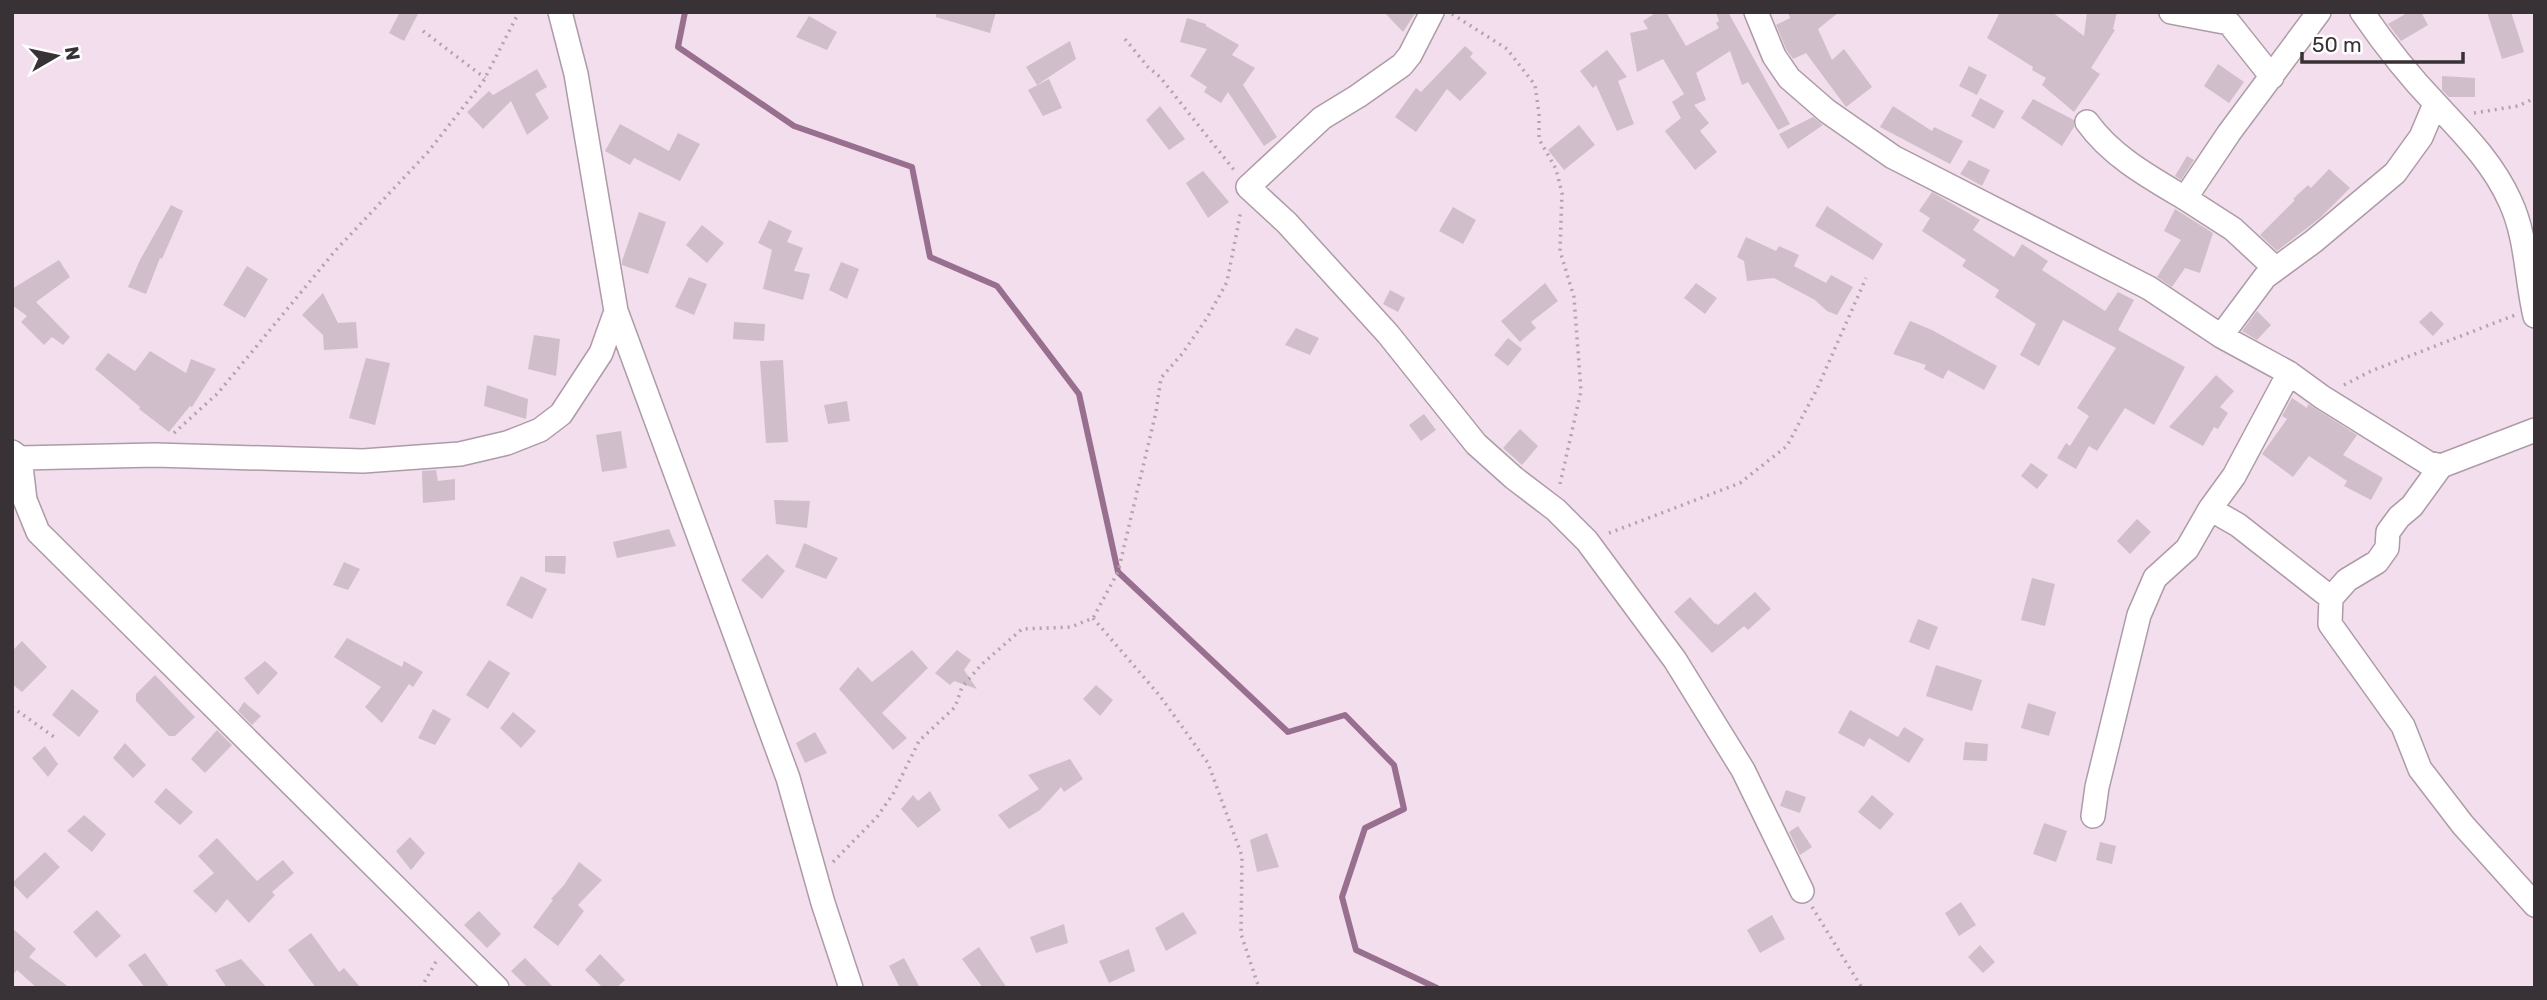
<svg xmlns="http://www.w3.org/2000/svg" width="2547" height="1000" font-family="Rubik,sans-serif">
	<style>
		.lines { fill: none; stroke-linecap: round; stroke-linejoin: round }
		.stream { stroke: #986f8e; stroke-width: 6 }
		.building { fill: #d1becb }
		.minor-casing { stroke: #ae9ba8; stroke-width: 26 }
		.path { stroke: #b2a3ae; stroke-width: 3.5; stroke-dasharray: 2 5; stroke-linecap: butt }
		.minor { stroke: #fff; stroke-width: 23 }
	</style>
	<rect width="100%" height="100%" fill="#f2deec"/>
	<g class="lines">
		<path class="stream" d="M 685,12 L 678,47 L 794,126 L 912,167 L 930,257 L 997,286 L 1079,394 L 1118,572 L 1288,732 L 1345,715 L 1394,765 L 1404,809 L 1365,828 L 1342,897 L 1356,950 L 1437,988"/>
	</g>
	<path class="building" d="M 400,12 L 419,12 L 404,41 L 389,33 Z
		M 936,12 L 996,12 L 990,33 L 936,17 Z
		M 1384,12 L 1416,12 L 1403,32 Z
		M 1657,12 L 1666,12 L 1686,46 L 1719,28 L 1716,23 L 1719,21 L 1716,12 L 1728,12 L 1790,124 L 1778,130 L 1748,82 L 1742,85 L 1730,51 L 1696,73 L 1706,100 L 1694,105 L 1709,123 L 1700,131 L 1717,152 L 1695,170 L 1665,131 L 1681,118 L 1672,102 L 1684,94 L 1663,59 L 1637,72 L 1630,33 L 1648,29 L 1643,21 Z
		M 1788,12 L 1839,12 L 1818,29 L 1832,60 L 1844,49 L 1872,87 L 1846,107 L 1806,53 L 1793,59 L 1786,49 L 1776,25 L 1790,18 Z
		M 2000,12 L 2052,12 L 2084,36 L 2087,12 L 2117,12 L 2113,29 L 2115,30 L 2091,68 L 2100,74 L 2074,112 L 2042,85 L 2046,78 L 2032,70 L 2033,67 L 1987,38 Z
		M 2409,12 L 2421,12 L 2428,25 L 2401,41 L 2388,24 Z
		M 2487,12 L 2511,12 L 2524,52 L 2502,59 Z
		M 809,16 L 837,32 L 827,50 L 796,37 Z
		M 1187,18 L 1206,24 L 1206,26 L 1239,45 L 1232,55 L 1255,68 L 1243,85 L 1277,137 L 1264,146 L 1228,92 L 1221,103 L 1204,92 L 1207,87 L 1190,76 L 1207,49 L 1180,42 Z
		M 1070,41 L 1076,59 L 1037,85 L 1026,67 Z
		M 1465,46 L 1473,53 L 1470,57 L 1487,73 L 1460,101 L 1447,89 L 1416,132 L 1395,117 L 1416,88 L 1421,92 Z
		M 1607,50 L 1627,77 L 1618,81 L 1634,124 L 1617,131 L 1596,85 L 1593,88 L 1580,71 Z
		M 2218,64 L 2244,82 L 2229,103 L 2204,86 Z
		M 1969,66 L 1987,75 L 1977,95 L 1959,86 Z
		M 537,69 L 547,87 L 535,94 L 549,118 L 527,135 L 511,101 L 483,129 L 467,112 L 489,91 L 493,95 Z
		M 2442,76 L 2475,78 L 2475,97 L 2449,97 L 2442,90 Z
		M 1049,79 L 1062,108 L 1043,116 L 1028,90 Z
		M 1980,98 L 2004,111 L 1994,129 L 1971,116 Z
		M 2033,99 L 2074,120 L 2074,127 L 2062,146 L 2021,118 Z
		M 1160,106 L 1185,139 L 1169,150 L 1146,120 Z
		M 1893,106 L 1932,131 L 1934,127 L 1963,141 L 1950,164 L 1880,127 Z
		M 1813,117 L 1823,125 L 1788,149 L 1779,134 Z
		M 620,124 L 669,151 L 678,133 L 700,144 L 680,181 L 634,158 L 630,165 L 605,151 Z
		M 1579,125 L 1595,145 L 1564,170 L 1548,150 Z
		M 2187,156 L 2194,160 L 2181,180 L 2175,176 Z
		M 1969,160 L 1990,170 L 1982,186 L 1960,174 Z
		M 2329,169 L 2350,188 L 2320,218 L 2277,251 L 2260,235 L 2295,200 L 2293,199 L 2308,185 L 2311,188 Z
		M 1203,171 L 1229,202 L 1208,218 L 1186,183 Z
		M 1932,192 L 1980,220 L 1973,230 L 2014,257 L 2022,244 L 2048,261 L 2042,270 L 2105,311 L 2118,292 L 2134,300 L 2118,330 L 2185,367 L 2154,425 L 2125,408 L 2097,451 L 2089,446 L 2076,469 L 2057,458 L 2066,443 L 2070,446 L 2089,416 L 2077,408 L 2116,348 L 2063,320 L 2039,366 L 2020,355 L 2036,324 L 1995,297 L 1999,290 L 1962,266 L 1966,260 L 1922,231 L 1930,218 L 1919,211 Z
		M 171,205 L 183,211 L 162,259 L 160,258 L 146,294 L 128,287 L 140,260 Z
		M 1827,206 L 1883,244 L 1873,260 L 1815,226 Z
		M 1453,207 L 1476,220 L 1463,244 L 1439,231 Z
		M 2175,209 L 2213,233 L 2200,273 L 2185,268 L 2172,287 L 2157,277 L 2181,240 L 2164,231 Z
		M 639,212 L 666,222 L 648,274 L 622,265 L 622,261 Z
		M 769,220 L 792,231 L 787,242 L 803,248 L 794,271 L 810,274 L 803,300 L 763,289 L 772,250 L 758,243 Z
		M 702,225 L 724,243 L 707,263 L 686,245 Z
		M 1746,237 L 1776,251 L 1779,246 L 1799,255 L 1794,266 L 1826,283 L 1831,275 L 1853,287 L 1837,315 L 1827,311 L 1815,300 L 1774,278 L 1747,281 L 1744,261 L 1737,257 Z
		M 59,260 L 70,277 L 36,302 L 70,337 L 63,345 L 52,337 L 44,345 L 21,322 L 27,316 L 12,305 L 12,289 Z
		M 841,262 L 859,269 L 847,299 L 829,290 Z
		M 247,266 L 268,279 L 245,318 L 223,305 Z
		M 689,277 L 707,284 L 694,315 L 675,307 Z
		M 1545,283 L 1558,301 L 1531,322 L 1536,328 L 1520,342 L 1501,321 Z
		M 1696,283 L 1717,298 L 1705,314 L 1684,298 Z
		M 1390,290 L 1405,298 L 1398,312 L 1383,304 Z
		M 323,293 L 338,323 L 356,322 L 358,348 L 324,350 L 323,335 L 302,315 Z
		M 2257,311 L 2271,325 L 2257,340 L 2242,331 Z
		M 2431,311 L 2444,324 L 2433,336 L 2419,322 Z
		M 1910,321 L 1932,330 L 1997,366 L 1984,390 L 1948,370 L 1943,379 L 1924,369 L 1926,365 L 1893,354 Z
		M 734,322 L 765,324 L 764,341 L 733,339 Z
		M 1296,328 L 1319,338 L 1310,355 L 1285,345 Z
		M 534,335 L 560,339 L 556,376 L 528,369 Z
		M 1508,338 L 1522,349 L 1508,366 L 1494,355 Z
		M 150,351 L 186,373 L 191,359 L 216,369 L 192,407 L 190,406 L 169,432 L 139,409 L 140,407 L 95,369 L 108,353 L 135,371 Z
		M 366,358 L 390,363 L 375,425 L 349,418 Z
		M 783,360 L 788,442 L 766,443 L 760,361 Z
		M 2216,375 L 2234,391 L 2220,407 L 2228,413 L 2218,429 L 2214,427 L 2203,446 L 2169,427 Z
		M 487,385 L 528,399 L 526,419 L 484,406 Z
		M 2292,398 L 2307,408 L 2308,404 L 2357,435 L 2343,455 L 2383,478 L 2371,500 L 2344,486 L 2347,481 L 2309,456 L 2293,477 L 2262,454 L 2287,419 L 2282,416 Z
		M 847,401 L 850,421 L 828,424 L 824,405 Z
		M 1424,414 L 1436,430 L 1421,441 L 1409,425 Z
		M 1520,429 L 1538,446 L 1522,465 L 1503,448 Z
		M 621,431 L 627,468 L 602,472 L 596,435 Z
		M 2031,463 L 2048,475 L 2037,489 L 2021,476 Z
		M 436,470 L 438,481 L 455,479 L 455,500 L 423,503 L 422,471 Z
		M 774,500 L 810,501 L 807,528 L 776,524 Z
		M 2137,519 L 2151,532 L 2130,554 L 2117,541 Z
		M 669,529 L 676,546 L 617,558 L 613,542 Z
		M 804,543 L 838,558 L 826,579 L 795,567 Z
		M 767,554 L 785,571 L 762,599 L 741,580 Z
		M 545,556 L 566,556 L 565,574 L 545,572 Z
		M 344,562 L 360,569 L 348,590 L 333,585 Z
		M 521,576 L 547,589 L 532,619 L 506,605 Z
		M 2032,578 L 2055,584 L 2045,626 L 2021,620 Z
		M 1755,592 L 1771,609 L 1748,630 L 1744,626 L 1712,653 L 1674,612 L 1690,597 L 1715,624 L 1716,623 L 1718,625 Z
		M 1918,619 L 1938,627 L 1929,650 L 1909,642 Z
		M 347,638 L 402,667 L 404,661 L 423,672 L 413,687 L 409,684 L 382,723 L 365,707 L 381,687 L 334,657 Z
		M 22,641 L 47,667 L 22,692 L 12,684 L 12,651 Z
		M 912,650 L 928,668 L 882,713 L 907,738 L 893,750 L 839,689 L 858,667 L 872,682 Z
		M 957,650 L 971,660 L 964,670 L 977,689 L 954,681 L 950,685 L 935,673 Z
		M 489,660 L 510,673 L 488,709 L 466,695 Z
		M 265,661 L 278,673 L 258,695 L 244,678 Z
		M 1936,665 L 1982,680 L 1972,711 L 1926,696 Z
		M 155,675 L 195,717 L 175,736 L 169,736 L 136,701 L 136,694 Z
		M 1096,685 L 1113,700 L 1100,716 L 1083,699 Z
		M 72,689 L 99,711 L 79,737 L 52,715 Z
		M 244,702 L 261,716 L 252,725 L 238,711 Z
		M 2028,703 L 2056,712 L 2049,736 L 2021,728 Z
		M 433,709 L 451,719 L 435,745 L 418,738 Z
		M 1850,710 L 1898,737 L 1904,727 L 1924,739 L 1909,763 L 1869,738 L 1864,747 L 1838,733 Z
		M 513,712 L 536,731 L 521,748 L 500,728 Z
		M 217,730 L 232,745 L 205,773 L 191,759 Z
		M 815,732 L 827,753 L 805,763 L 796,743 Z
		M 1965,742 L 1988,744 L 1987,761 L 1963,760 Z
		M 125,743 L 146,765 L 133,778 L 113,758 Z
		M 45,746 L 58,764 L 48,777 L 32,758 Z
		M 1070,759 L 1083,779 L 1064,792 L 1061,787 L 1040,810 L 1009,829 L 998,815 L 1039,789 L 1028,775 Z
		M 166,788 L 193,812 L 180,825 L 154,802 Z
		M 1786,790 L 1806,797 L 1800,813 L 1780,806 Z
		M 930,791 L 941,810 L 918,828 L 901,809 L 913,795 L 918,801 Z
		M 1872,795 L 1894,814 L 1880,830 L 1858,812 Z
		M 84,815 L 106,834 L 92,852 L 67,831 Z
		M 2044,823 L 2067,831 L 2056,862 L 2033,854 Z
		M 1798,826 L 1812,847 L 1800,855 L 1789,832 Z
		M 1267,833 L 1279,867 L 1257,872 L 1250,840 Z
		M 410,837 L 425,853 L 411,870 L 396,851 Z
		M 217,838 L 257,881 L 283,860 L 294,873 L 272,892 L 275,895 L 249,923 L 227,899 L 216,913 L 193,891 L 214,873 L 198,856 Z
		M 2100,842 L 2116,846 L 2112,864 L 2096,860 Z
		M 45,852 L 60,867 L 27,899 L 12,883 Z
		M 579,862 L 602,880 L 578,905 L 584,911 L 558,946 L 533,927 L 553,900 L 551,899 L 564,885 Z
		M 1961,902 L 1976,925 L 1959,936 L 1945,913 Z
		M 97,910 L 121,936 L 96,958 L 73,932 Z
		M 479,911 L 501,934 L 487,948 L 464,925 Z
		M 1183,912 L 1197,933 L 1166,951 L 1155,928 Z
		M 1772,915 L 1785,939 L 1760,953 L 1747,930 Z
		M 1064,924 L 1068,943 L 1036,953 L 1030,937 Z
		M 12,928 L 36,949 L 29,957 L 70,988 L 37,988 L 17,970 L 12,976 Z
		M 311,933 L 339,972 L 344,968 L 361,988 L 316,988 L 288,950 Z
		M 1980,945 L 1995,962 L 1983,973 L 1968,957 Z
		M 979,947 L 1007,988 L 983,988 L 962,959 Z
		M 1129,949 L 1135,971 L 1109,983 L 1099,961 Z
		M 145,953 L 170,988 L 145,988 L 128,965 Z
		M 600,954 L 625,980 L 616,988 L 603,988 L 585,970 Z
		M 525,958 L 554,988 L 528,988 L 511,971 Z
		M 904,958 L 920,988 L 900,988 L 889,966 Z
		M 241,959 L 267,988 L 227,988 L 215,970 Z"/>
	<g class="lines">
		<g class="minor-casing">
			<path id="minor" d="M 560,12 L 576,74 L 616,311 L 788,778 L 823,903 L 851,988
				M 1432,12 L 1410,55 L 1402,65 L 1358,96 L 1322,118 L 1248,187 L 1287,223 L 1388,334 L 1476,444 L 1514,478 L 1556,510 L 1587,541 L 1675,660 L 1743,770 L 1802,891
				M 1756,12 L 1774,56 L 1789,78 L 1827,111 L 1893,157 L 2149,288 L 2221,336 L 2289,373 L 2322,397 L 2428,463 L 2441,466
				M 2171,12 L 2229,23 L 2272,77
				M 2362,12 C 2384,44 2409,76 2436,104 C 2464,134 2493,163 2510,201 C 2527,237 2526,278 2535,316
				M 2087,122 C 2112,157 2151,178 2188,200
				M 2276,269 L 2233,229 L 2188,200 L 2190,191 L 2229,133 L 2319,12
				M 2221,336 L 2265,277 L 2314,241 L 2395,173 L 2421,137 L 2435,104
				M 12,452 L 20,458 L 25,500 L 38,532 L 497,988
				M 20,458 L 155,455 L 363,461 L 460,454 L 507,443 L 540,430 L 561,414 L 601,353 L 616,311
				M 2210,509 L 2238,525 L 2331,598 L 2330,624 L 2403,726 L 2420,769 L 2463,825 L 2535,905
				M 2331,598 L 2347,580 L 2377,562 L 2387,548 L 2388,532 L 2399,517 L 2412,506 L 2441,466 L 2535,430
				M 2093,816 L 2097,787 L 2139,615 L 2155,578 L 2187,549 L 2210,509 L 2234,476 L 2289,373"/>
		</g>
		<path class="path" d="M 1452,14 L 1507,49 L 1535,85 L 1539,114 L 1539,139 L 1556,169 L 1562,193 L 1560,251 L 1574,297 L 1581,391 L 1560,484
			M 423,31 L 485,78
			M 1125,39 L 1148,67 L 1160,77 L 1234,170
			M 2474,113 L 2518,106 L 2535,98
			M 2344,385 L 2371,371 L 2515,315
			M 174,433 L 218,393 L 335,251 L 428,152 L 483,82 L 519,12
			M 1609,533 L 1740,483 L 1787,446 L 1817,389 L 1866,278
			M 1093,618 L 1160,696 L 1208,763 L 1242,856 L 1241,934 L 1259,988
			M 12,707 L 57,739
			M 833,862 L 877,817 L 893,794 L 919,741 L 955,707 L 962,687 L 981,665 L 1022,629 L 1071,627 L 1093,618 L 1118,572 L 1156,412 L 1161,378 L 1182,354 L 1207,318 L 1227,282 L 1241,210
			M 1812,907 L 1862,988
			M 421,988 L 437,960"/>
		<use href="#minor" class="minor"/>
	</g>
	<rect width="2547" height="1000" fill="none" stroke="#383136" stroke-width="28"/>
	<g transform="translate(56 56) rotate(81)" stroke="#ffffff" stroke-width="5" paint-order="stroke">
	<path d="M0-5L12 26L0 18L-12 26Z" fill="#383136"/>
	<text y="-10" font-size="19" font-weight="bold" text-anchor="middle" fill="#383136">N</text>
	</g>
	<path d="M2302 52v10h161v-10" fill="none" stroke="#383136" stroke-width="3.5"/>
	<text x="2312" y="52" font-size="21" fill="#383136" stroke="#ffffff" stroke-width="5" paint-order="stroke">50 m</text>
</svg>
